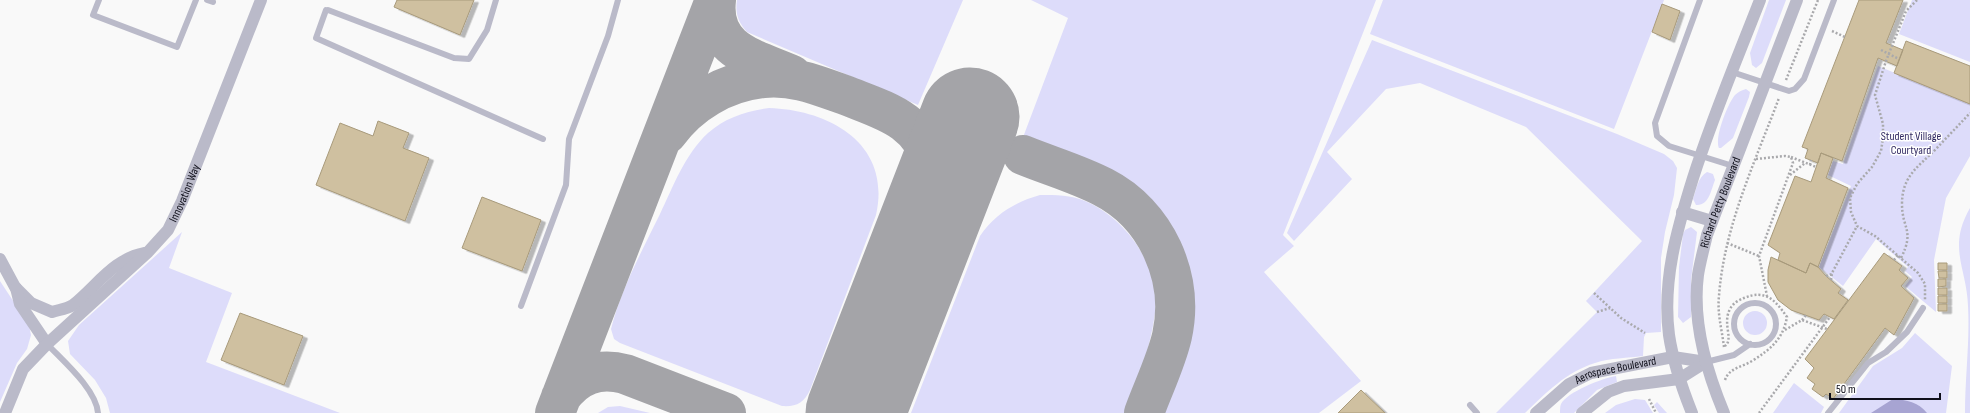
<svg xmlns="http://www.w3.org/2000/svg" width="1970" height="413" font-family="'Sofia Sans Condensed',sans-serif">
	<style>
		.green { fill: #dddcfa }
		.water { fill: #a7a4d2 }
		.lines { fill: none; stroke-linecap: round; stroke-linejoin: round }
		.taxiway { stroke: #a4a4a8; stroke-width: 40 }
		.runway { stroke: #a4a4a8; stroke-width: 99 }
		.building { fill: #cfc0a0; stroke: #a89a7b; filter: url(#shadow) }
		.path { stroke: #a9a9ac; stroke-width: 2.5; stroke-dasharray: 2 2; stroke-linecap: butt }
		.lane { stroke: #babac9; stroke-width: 6 }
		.street { stroke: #babac9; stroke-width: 12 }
		.labels { text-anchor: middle; stroke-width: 3; stroke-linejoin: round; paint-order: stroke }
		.park-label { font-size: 12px; fill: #322a62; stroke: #fff }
		.street-label { font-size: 12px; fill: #0f0f1a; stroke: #fff }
	</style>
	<defs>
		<filter id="shadow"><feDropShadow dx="4.5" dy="2.5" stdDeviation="0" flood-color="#0004"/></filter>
	</defs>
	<rect width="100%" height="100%" fill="#f9f9f9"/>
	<path class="green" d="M 737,0 L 963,0 L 918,105 L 747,32 C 738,22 735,13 737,0 Z
		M 1031,0 L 1376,0 L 1283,235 L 1294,246 L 1264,272 L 1361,381 L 1319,413 L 1164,413 L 1182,367 L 1193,295 L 1178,242 L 1147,202 L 1105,167 L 1022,140 L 1068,18 Z
		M 1383,0 L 1664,0 L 1614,129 L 1370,34 Z
		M 1769,0 L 1786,0 L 1762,63 L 1756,68 L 1752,65 L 1750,53 Z
		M 1912,0 L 1970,0 L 1970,62 L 1899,34 Z
		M 1372,40 L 1617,134 L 1664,154 L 1673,161 L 1677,168 L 1674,195 L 1665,232 L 1661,258 L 1661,332 L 1646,333 L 1644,337 L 1643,356 C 1628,358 1610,358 1595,363 C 1566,372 1546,393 1525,413 L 1496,413 L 1597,312 L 1586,301 L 1642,241 L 1526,127 L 1420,83 L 1386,89 L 1327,152 L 1352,179 L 1294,241 L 1287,233 Z
		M 1878,66 L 1970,104 L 1970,156 L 1946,198 L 1934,260 L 1936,312 L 1905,286 L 1912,277 L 1905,271 L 1908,267 L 1876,239 L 1843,286 L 1819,267 L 1851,186 L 1828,175 L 1833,161 L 1843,164 Z
		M 1746,89 L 1750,92 L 1749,97 L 1733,138 L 1721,148 L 1719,148 C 1714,138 1728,103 1735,95 C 1738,92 1742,90 1746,89 Z
		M 769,108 C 830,110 892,144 876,215 L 810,390 C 804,403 796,407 782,406 L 620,343 L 614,339 L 611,329 C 621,289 642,251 660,214 C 673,187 685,154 708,133 C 725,118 746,111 769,108 Z
		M 1707,172 L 1713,174 L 1715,180 C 1711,190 1709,206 1696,205 L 1693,199 C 1696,190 1698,177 1707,172 Z
		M 1040,195 C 1056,195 1071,195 1085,201 C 1127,219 1161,267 1155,313 C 1151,345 1138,382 1128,413 L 911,413 L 980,236 C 995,214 1015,202 1040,195 Z
		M 1970,208 L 1970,413 L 1965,413 C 1965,377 1970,341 1968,306 C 1967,268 1947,248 1970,208 Z
		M 1691,227 L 1697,232 L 1691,280 L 1691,317 L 1683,323 L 1678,317 L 1679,267 L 1683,234 L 1685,230 Z
		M 182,232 L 169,268 L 232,293 L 206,362 L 340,413 L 110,413 L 106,398 L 95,380 L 70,354 L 68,341 L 79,325 Z
		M 0,281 L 29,325 L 31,335 L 27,349 L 17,363 L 0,402 Z
		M1743 323a12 12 0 1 1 24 0a12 12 0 1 1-24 0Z
		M 1915,333 L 1952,366 L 1946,413 L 1839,413 L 1873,366 L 1902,348 Z
		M 1616,376 L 1617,382 L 1597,390 L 1574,413 L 1560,413 C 1560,410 1560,406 1561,404 C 1567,392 1603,378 1616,376 Z
		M 1794,383 L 1824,407 L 1821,413 L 1773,413 Z
		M 1635,399 L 1645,400 L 1653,413 L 1605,413 L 1616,405 Z
		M 1657,402 L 1667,413 L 1659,413 L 1654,405 Z
		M 620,406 L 650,413 L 598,413 L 608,407 Z"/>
	<path class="water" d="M 1893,399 C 1907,400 1918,402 1927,413 L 1871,413 Z"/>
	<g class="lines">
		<path class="taxiway" d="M 716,0 C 710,51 756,59 792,75
			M 667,134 C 689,103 725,82 763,78 C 794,75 817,85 845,95 C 885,111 920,119 933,165 C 937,180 939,191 935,206
			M 1023,155 C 1050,166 1078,174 1103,187 C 1156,214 1185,277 1172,336 C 1166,362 1153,388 1144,413
			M 561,397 C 577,375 598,367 625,374 L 726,413
			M 555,413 L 715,0"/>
		<path class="runway" d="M 855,413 L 970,117"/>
	</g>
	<path class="building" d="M 397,0 L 474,0 L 460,35 L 394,7 Z
		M 1859,0 L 1903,0 L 1886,43 L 1903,50 L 1897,66 L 1878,58 L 1842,161 L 1821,153 L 1818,163 L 1805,158 L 1808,149 L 1802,147 Z
		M 1662,4 L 1680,11 L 1670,40 L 1652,32 Z
		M 1906,41 L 1970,66 L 1970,104 L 1894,73 Z
		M 378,121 L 409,133 L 403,148 L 429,158 L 405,221 L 316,185 L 340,123 L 373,136 Z
		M 1821,153 L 1833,158 L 1826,178 L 1848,188 L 1818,267 L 1810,263 L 1806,273 L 1778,260 L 1780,253 L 1768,245 L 1795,176 L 1811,182 Z
		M 482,197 L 541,220 L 522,271 L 462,248 Z
		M 1884,253 L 1902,266 L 1899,270 L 1908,278 L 1901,286 L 1914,298 L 1894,335 L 1885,328 L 1833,399 L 1826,394 L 1823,397 L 1812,389 L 1815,384 L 1807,378 L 1814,368 L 1805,359 Z
		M 1771,257 L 1806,273 L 1810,263 L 1818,267 L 1826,276 L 1841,289 L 1838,293 L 1848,300 L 1834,319 L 1824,314 L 1819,320 L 1791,310 L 1778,300 L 1768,282 L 1768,270 Z
		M 1938,263 L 1947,263 L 1947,270 L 1938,270 Z
		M 1938,271 L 1947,271 L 1947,278 L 1939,278 Z
		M 1938,279 L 1946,279 L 1946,286 L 1938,287 Z
		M 1938,288 L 1947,288 L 1947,295 L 1938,295 Z
		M 1938,296 L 1947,296 L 1947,303 L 1938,303 Z
		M 1938,304 L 1947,304 L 1947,311 L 1938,311 Z
		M 240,313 L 303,336 L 284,385 L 221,360 Z
		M 1361,390 L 1385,413 L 1338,413 Z"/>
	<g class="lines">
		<path class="path" d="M 1917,0 L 1906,11 L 1886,61 L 1875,95 L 1883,124 L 1883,138 L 1881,151 L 1872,167 L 1857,184 L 1850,198 L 1851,212 L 1857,226 L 1875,236 L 1918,273 L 1925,284 L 1925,300
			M 1832,31 L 1845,37
			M 1881,50 L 1899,59
			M 1786,80 L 1818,0
			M 1791,157 L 1816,167
			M 1756,159 L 1785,156 L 1791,157 L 1793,163 L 1759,256 L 1767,296
			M 1810,165 L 1811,160
			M 1790,175 L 1805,163
			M 1727,243 L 1759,256
			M 1901,258 C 1915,230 1902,229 1902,204 C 1902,176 1918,167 1936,149 C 1947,137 1959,125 1970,113
			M 1894,260 L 1898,255
			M 1826,276 L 1832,274
			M 1831,280 L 1832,273 L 1857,226
			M 1594,293 L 1621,318 L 1645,333
			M 1597,312 L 1610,308
			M 1802,320 L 1806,315
			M 1785,330 L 1802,320 L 1827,329
			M 1724,347 C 1722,330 1717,313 1719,296 C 1724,227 1755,162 1779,98
			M 1725,380 C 1729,368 1742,367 1752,361 C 1771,349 1783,339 1787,317 C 1775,300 1766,289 1744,298 C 1739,300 1733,303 1730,309 C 1722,324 1734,339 1725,346
			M 1649,399 L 1656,413
			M 1759,413 L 1830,317"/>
		<path class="lane" d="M 99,0 L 93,15 L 177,47 L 196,0
			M 207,0 L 213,2
			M 1700,0 L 1655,123 L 1657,136 L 1669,146 L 1733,166
			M 326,10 L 316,38 L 543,139
			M 328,10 L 454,58 L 469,59 L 487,30 L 496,0
			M 1732,72 L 1789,91 L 1795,89 L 1804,79 L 1834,0
			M1734 324a21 21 0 1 1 42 0a21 21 0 1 1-42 0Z
			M 521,306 L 566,185 L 569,139 L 608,36 L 618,0
			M 47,344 C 63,361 96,389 98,413
			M 1706,362 L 1734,355 L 1750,344
			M 1470,405 L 1477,413
			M 1828,413 L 1868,363 L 1886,352 L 1907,332 L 1923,308"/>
		<g class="street">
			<path d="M 1682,212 L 1712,221"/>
			<path d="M 0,259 L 15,287 L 31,303 L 52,312 C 58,310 67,309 73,305 C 97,286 113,259 145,253"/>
			<path d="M 16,288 L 20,304 L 47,344"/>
			<path id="s1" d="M 5,413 L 23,369 L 47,344 L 148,252 L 168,230 L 182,201 L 261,0"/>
			<path id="s2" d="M 1536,413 L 1569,384 L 1591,373 L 1673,357 L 1706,362"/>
			<path d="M 1582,413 L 1608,392 L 1624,386 L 1679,379 L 1706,362"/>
			<path d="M 1692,413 C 1682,388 1673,362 1669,335 C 1662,281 1677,229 1693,178 C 1712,118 1737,59 1760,0"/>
			<path id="s3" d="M 1724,413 C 1706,370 1692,321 1698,275 C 1700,262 1704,248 1707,235 L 1797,0"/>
		</g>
	</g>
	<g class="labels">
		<g class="park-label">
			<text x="1911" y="140">Student Village<tspan x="1911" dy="14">Courtyard</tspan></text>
		</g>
		<g class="street-label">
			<text dy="4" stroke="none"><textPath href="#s1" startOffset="289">Innovation Way</textPath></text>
			<text dy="4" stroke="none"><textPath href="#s3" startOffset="218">Richard Petty Boulevard</textPath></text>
			<text dy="4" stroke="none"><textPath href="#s2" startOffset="93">Aerospace Boulevard</textPath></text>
		</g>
	</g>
	<path d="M1830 393v6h110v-6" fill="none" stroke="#0f0f1a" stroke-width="2"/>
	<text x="1836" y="393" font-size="12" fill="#0f0f1a" stroke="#ffffff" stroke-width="3" paint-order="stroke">50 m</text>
</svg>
